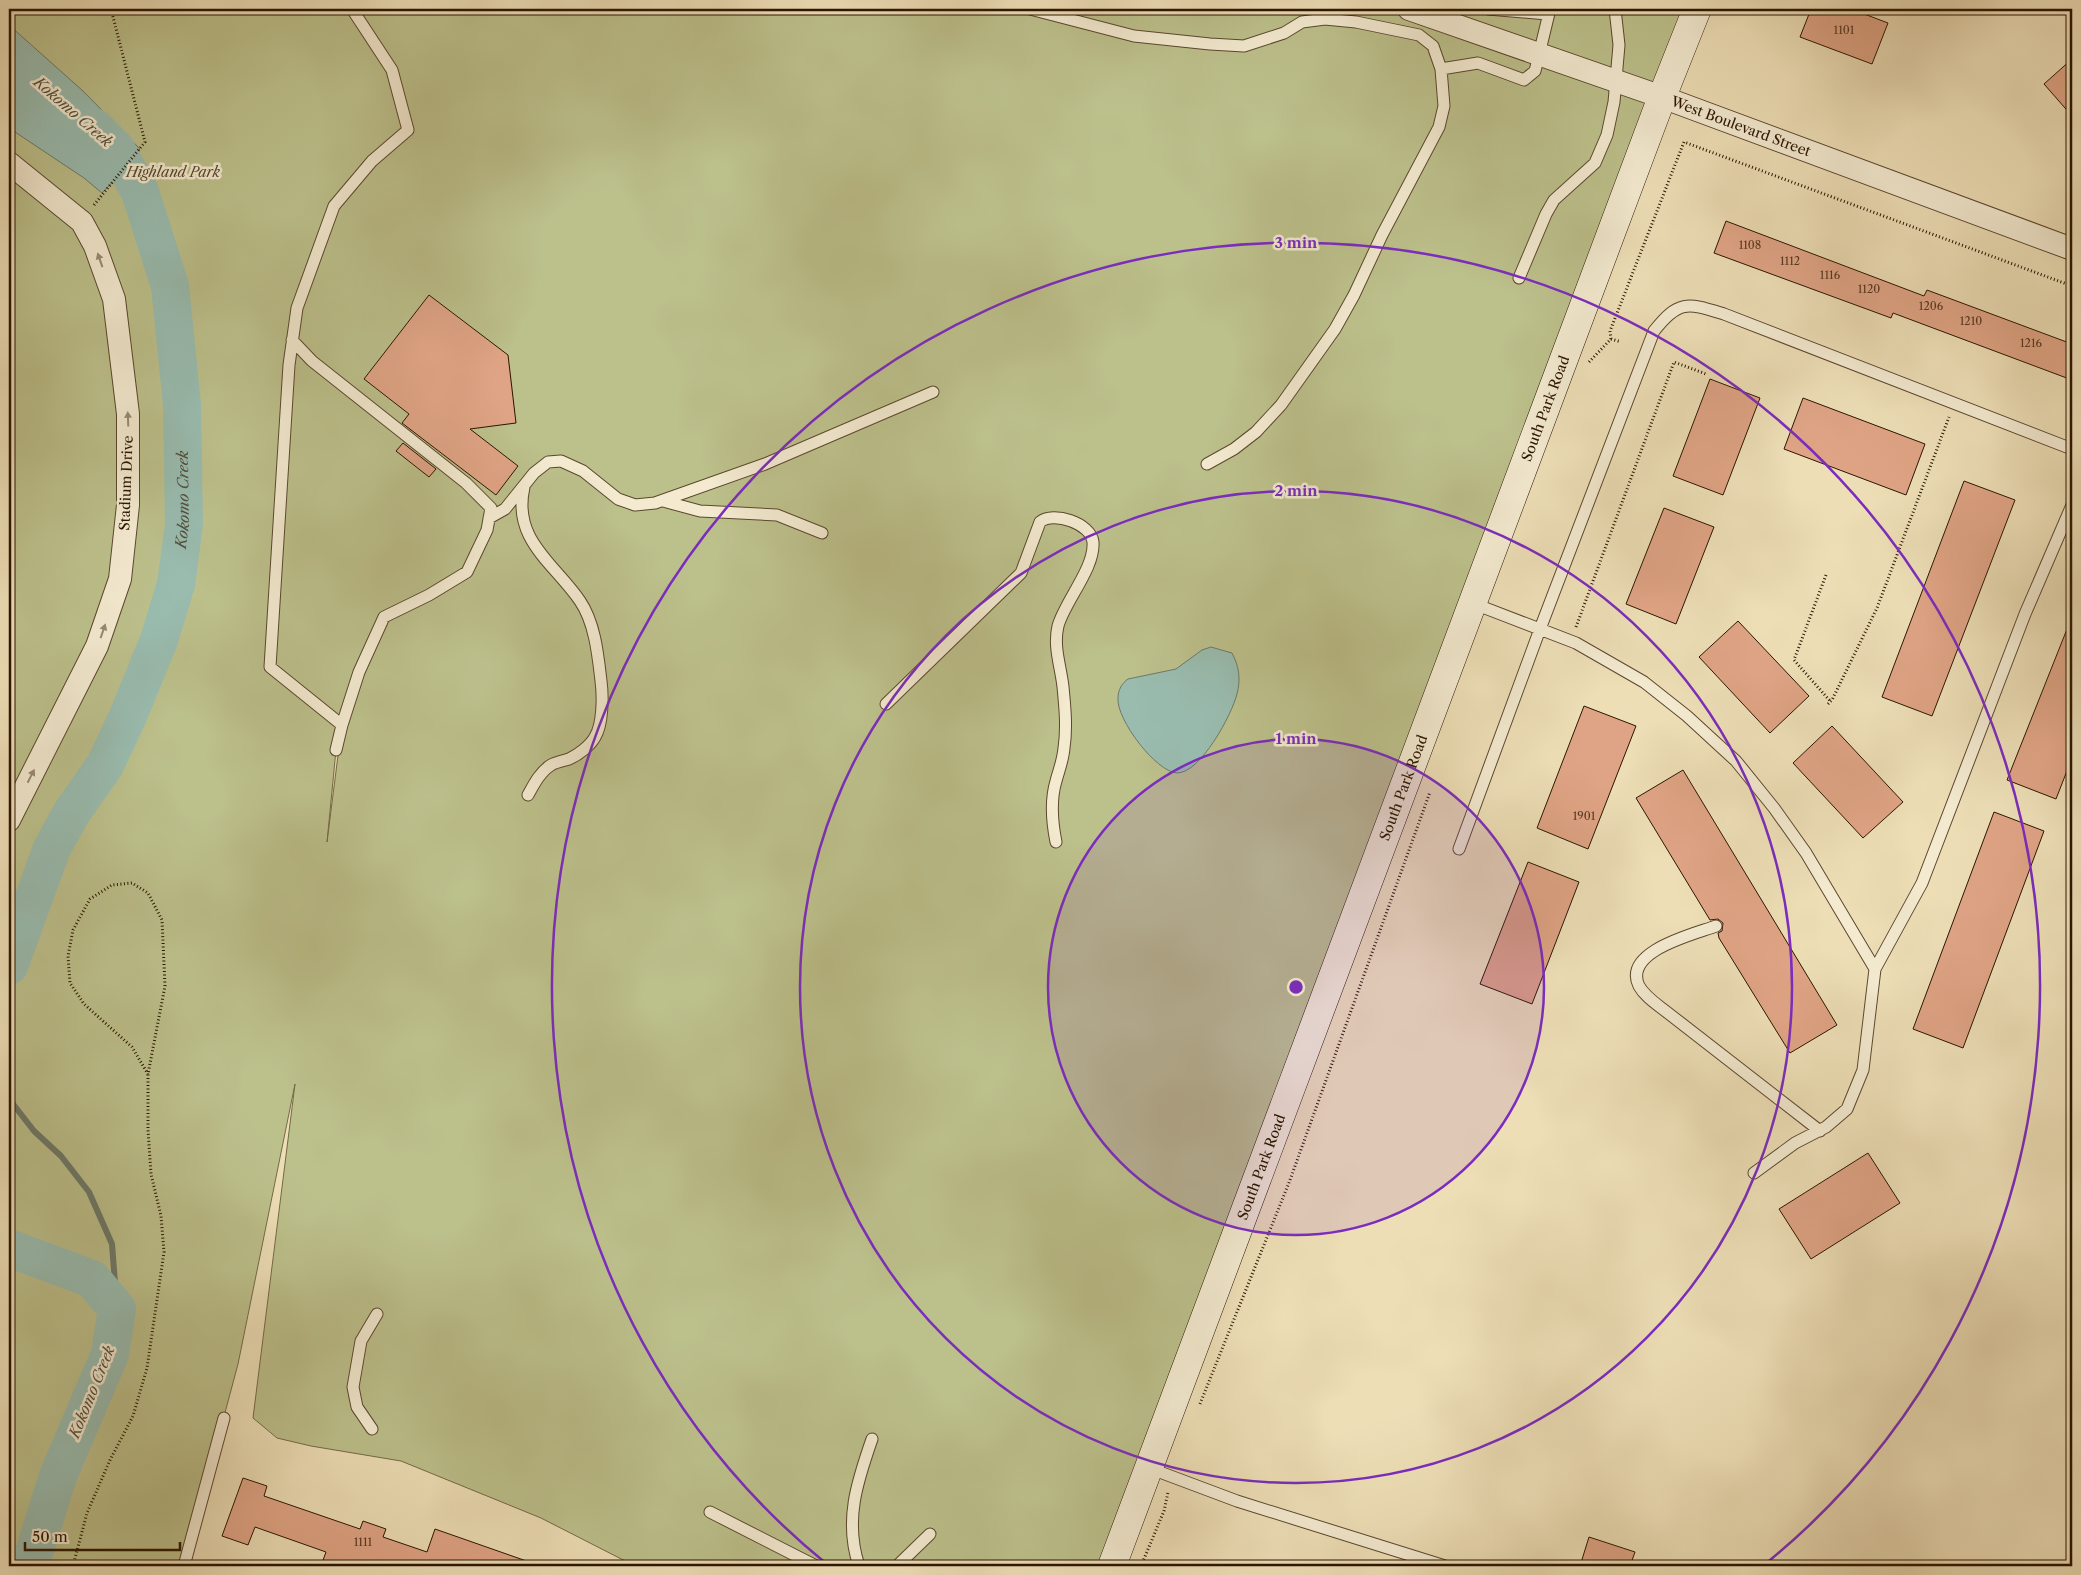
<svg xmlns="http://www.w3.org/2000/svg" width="2081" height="1575" font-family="'Libre Caslon Text',serif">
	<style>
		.green { fill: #bcc08b; stroke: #746a46; fill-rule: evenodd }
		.water { fill: #99bcaf; stroke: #6d7969 }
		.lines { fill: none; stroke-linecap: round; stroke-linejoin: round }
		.stream { stroke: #6d7969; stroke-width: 6 }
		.river { stroke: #99bcaf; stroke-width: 38 }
		.building { fill: #dfa485; stroke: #2b1501 }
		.lane-casing { stroke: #5c472e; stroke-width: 13 }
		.street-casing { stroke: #5c472e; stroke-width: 24 }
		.secondary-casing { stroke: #2b1501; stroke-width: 29 }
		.path { stroke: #2b1501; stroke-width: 3; stroke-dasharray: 1 2.5; stroke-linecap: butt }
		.lane { stroke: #f3ead0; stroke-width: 11 }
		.street { stroke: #f3ead0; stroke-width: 22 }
		.secondary { stroke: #f3ead0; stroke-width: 28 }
		.oneway { fill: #998a73 }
		.ring { fill: none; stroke: #7b2cbf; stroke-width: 2.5 }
		.labels { text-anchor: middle; stroke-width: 5; stroke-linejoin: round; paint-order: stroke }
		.number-label { font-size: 11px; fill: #583922 }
		.street-label { font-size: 14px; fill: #2b1501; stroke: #f3ead0 }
		.park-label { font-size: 14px; font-style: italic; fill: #56482a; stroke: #f3ead0 }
		.water-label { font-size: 15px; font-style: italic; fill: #524f3e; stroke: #f3ead0 }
		.centre { fill: #7b2cbf; stroke: #f3ead0; stroke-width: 2.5 }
		.ring-label { font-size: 15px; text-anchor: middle; font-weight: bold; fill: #7b2cbf; stroke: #f3ead0; stroke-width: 5; stroke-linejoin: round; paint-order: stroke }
	</style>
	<rect width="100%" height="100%" fill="#eddeb6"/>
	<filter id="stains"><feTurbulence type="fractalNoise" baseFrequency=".004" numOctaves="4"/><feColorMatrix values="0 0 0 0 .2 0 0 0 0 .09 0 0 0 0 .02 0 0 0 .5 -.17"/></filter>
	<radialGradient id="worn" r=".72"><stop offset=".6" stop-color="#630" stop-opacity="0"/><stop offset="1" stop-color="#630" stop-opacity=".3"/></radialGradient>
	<path class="green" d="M 9,9 L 1700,9 L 1112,1566 L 635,1566 L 541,1518 L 401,1461 L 311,1446 L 277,1438 L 253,1418 L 295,1084 L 238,1364 L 184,1566 L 9,1566 ZM 341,732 L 327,842 L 336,750 Z"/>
	<path class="water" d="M 9,25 L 83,91 L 140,149 L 126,168 L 102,193 L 84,178 L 9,128 Z
		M 1211,647 L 1232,653 C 1239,666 1241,679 1237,694 C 1232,714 1201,773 1177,773 C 1156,772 1116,719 1118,698 C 1118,690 1122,683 1128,679 L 1176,669 L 1202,650 Z"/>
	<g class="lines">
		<path class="stream" d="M 9,1094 L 13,1104 L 34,1131 L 61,1156 L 89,1192 L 112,1244 L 117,1309"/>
		<g class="river">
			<path id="s1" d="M 9,966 L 52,848 L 72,812 L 105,765 L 128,716 L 159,640 L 176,584 L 184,524 L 182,405 L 170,286 L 140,192 L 116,149 L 94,127"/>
			<path d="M 9,1248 L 92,1279 L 117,1309 L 110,1354 L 58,1476 L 30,1566"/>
		</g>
	</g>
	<path class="building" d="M 1811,9 L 1851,9 L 1888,23 L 1872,64 L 1800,37 Z
		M 2072,59 L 2072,116 L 2044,84 Z
		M 1726,221 L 1924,296 L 1927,290 L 2072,344 L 2072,380 L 1893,313 L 1891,318 L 1714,253 Z
		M 429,295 L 508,355 L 516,423 L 470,429 L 518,466 L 496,495 L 402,423 L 409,414 L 364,379 Z
		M 1710,379 L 1760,398 L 1723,495 L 1673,476 Z
		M 1803,398 L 1925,444 L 1906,495 L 1784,449 Z
		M 403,443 L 436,469 L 429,477 L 396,451 Z
		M 1964,481 L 2015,500 L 1932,716 L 1882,697 Z
		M 1664,508 L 1714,527 L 1676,624 L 1626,604 Z
		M 2071,619 L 2072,758 L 2056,799 L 2007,780 Z
		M 1738,621 L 1809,696 L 1770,733 L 1699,657 Z
		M 1584,706 L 1636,726 L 1588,849 L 1537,828 Z
		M 1832,726 L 1903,802 L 1863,838 L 1793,763 Z
		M 1683,770 L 1837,1025 L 1790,1053 L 1719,938 L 1718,933 L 1722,931 L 1723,923 L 1718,919 L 1710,920 L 1636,798 Z
		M 1994,812 L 2044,831 L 1963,1048 L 1913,1029 Z
		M 1528,862 L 1579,882 L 1532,1004 L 1480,984 Z
		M 1868,1153 L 1900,1203 L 1811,1259 L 1779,1209 Z
		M 243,1478 L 267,1486 L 264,1496 L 360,1529 L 363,1521 L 386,1529 L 383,1537 L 427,1552 L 435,1529 L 535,1564 L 535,1566 L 331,1566 L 322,1563 L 326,1552 L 255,1527 L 248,1545 L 222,1536 Z
		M 1589,1537 L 1635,1552 L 1630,1566 L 1580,1566 Z"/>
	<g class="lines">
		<g class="lane-casing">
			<path id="lane" d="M 1030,9 L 1134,36 L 1210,44 L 1244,46 L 1284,33 L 1302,22 L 1325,19 L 1356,22 L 1419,35 L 1433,46 L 1441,69 L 1444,106 L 1439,127 L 1382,235 L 1354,295 L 1335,329 L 1281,405 L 1256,432 L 1234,449 L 1207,464
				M 1488,9 L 1547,14
				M 1441,69 L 1478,63 L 1524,80 L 1535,71 L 1550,9
				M 1519,278 L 1546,214 L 1554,200 L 1595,163 L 1607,135 L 1614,102 L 1619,45 L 1615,9
				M 292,340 L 312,361 L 466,483 L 491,508 L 487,530 L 467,572 L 429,595 L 384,617 L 359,672 L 342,725
				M 524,487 C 512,540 554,563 580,601 C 595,623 598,655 601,681 C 603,696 603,724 595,737 C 590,746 578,755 569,759 C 563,761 556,762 551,765 C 540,772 534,784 528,795
				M 663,501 L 700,511 L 777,515 L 822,533
				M 489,518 L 505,509 L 534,473 L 548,462 L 561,461 L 583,471 L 618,499 L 635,505 L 655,503 L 765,464 L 933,392
				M 1472,603 L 1576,643 L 1644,682 L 1687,716 L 1736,761 L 1774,808 L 1806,853 L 1875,969 L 1863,1070 L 1847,1109 L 1826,1127 L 1795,1143 L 1754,1173
				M 886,704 L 1021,573 L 1040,522 C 1053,511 1091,523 1093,542 C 1095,568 1065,601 1058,626 C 1053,647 1061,667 1063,687 C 1065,707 1067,728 1064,748 C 1063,760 1059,770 1056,781 C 1050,801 1052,822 1056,842
				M 336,750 L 342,725 L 270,667 L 289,365 L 297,308 L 334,206 L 372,161 L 408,130 L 392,70 L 352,9
				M 1459,849 L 1540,629 L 1654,331 C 1679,299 1688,303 1724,314 L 2072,449
				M 1716,926 C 1695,934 1622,951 1639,986 C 1645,997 1658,1005 1668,1013 L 1820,1131
				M 1875,969 L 1922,883 L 2025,614 L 2072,505
				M 372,1429 L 357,1407 L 353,1387 L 361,1341 L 377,1314
				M 1149,1468 L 1237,1501 L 1445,1566
				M 710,1512 L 816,1566
				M 184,1566 L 224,1418
				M 859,1566 C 844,1521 857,1482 872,1439
				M 897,1566 L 930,1534"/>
		</g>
		<g class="street-casing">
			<g id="street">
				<path id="s2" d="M 1409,9 L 1662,97 L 2072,249"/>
				<path d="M 9,163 L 82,222 L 95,246 L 114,299 L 128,414 L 128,505 L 120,579 L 97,646 L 9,820"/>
			</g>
		</g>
		<g class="secondary-casing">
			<g id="secondary">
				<path id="s3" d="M 1112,1566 L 1662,97 L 1697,9"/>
			</g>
		</g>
		<path class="path" d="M 94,205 L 145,142 L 111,9
			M 1611,339 L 1610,331 L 1684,142 L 2072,286
			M 1611,339 L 1621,342
			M 1589,362 L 1611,339
			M 1826,575 L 1794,660 L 1831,702
			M 1576,627 L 1674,362 L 1706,374
			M 1828,704 L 1832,700 L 1877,608 L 1949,417
			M 1200,1404 L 1290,1180 L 1430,792
			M 73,1566 L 87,1513 L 110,1460 L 133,1416 L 147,1368 L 164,1252 L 161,1216 L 151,1174 L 148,1130 L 148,1074 L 165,986 L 162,920 L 148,893 L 132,883 L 112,885 L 90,899 L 73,930 L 68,956 L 70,983 L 84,1004 L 132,1047 L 148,1074
			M 1141,1566 L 1164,1511 L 1168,1492"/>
		<use href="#lane" class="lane"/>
		<use href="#street" class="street"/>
		<use href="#secondary" class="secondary"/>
	</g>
	<defs><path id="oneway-solid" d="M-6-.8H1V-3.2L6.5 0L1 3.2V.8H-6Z" transform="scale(1.25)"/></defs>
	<g class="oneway">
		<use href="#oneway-solid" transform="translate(100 260) rotate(-109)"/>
		<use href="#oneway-solid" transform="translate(128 419) rotate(-92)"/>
		<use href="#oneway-solid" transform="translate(103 631) rotate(-71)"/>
		<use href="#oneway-solid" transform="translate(31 776) rotate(-63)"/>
	</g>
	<circle cx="1296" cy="987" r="248" fill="#7b2cbf" fill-opacity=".12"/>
	<g class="ring">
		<circle cx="1296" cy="987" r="248"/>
		<circle cx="1296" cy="987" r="496"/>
		<path d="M828 1565A744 744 0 1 1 1764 1565"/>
	</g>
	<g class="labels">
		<g class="number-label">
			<text x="1844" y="34">1101</text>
			<text x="1750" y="249">1108</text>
			<text x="1790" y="265">1112</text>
			<text x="1830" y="279">1116</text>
			<text x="1869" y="293">1120</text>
			<text x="1931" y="310">1206</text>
			<text x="1971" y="325">1210</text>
			<text x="2031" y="347">1216</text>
			<text x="1584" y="820">1901</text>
			<text x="363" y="1546">1111</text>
		</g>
		<g class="street-label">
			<text dy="5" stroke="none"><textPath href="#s2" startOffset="352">West Boulevard Street</textPath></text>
			<text dy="5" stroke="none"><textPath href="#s3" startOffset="1236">South Park Road</textPath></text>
			<text transform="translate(126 483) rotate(-88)" y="5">Stadium Drive</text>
			<text dy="5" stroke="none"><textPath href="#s3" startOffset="831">South Park Road</textPath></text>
			<text dy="5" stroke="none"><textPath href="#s3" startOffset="426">South Park Road</textPath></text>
		</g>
		<g class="park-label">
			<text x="173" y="177">Highland Park</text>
		</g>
		<g class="water-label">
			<text transform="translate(73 112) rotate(41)" y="5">Kokomo Creek</text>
			<text dy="5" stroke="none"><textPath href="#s1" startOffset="504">Kokomo Creek</textPath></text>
			<text transform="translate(92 1392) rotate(-68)" y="5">Kokomo Creek</text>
		</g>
	</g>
	<circle cx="1296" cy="987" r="8" class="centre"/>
	<g class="ring-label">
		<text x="1296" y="248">3 min</text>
		<text x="1296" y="496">2 min</text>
		<text x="1296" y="744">1 min</text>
	</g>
	<rect width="2081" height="1575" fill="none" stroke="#eddeb6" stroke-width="30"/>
	<rect x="10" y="10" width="2061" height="1555" fill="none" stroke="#2b1501" stroke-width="2.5"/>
	<rect x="15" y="15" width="2051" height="1545" fill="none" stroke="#2b1501"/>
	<path d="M25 1542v8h155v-8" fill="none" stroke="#2b1501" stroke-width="2.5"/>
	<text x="32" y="1542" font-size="15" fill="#2b1501" stroke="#f3ead0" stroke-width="4" paint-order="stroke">50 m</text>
	<rect width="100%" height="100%" filter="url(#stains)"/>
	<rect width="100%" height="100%" fill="url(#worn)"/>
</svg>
